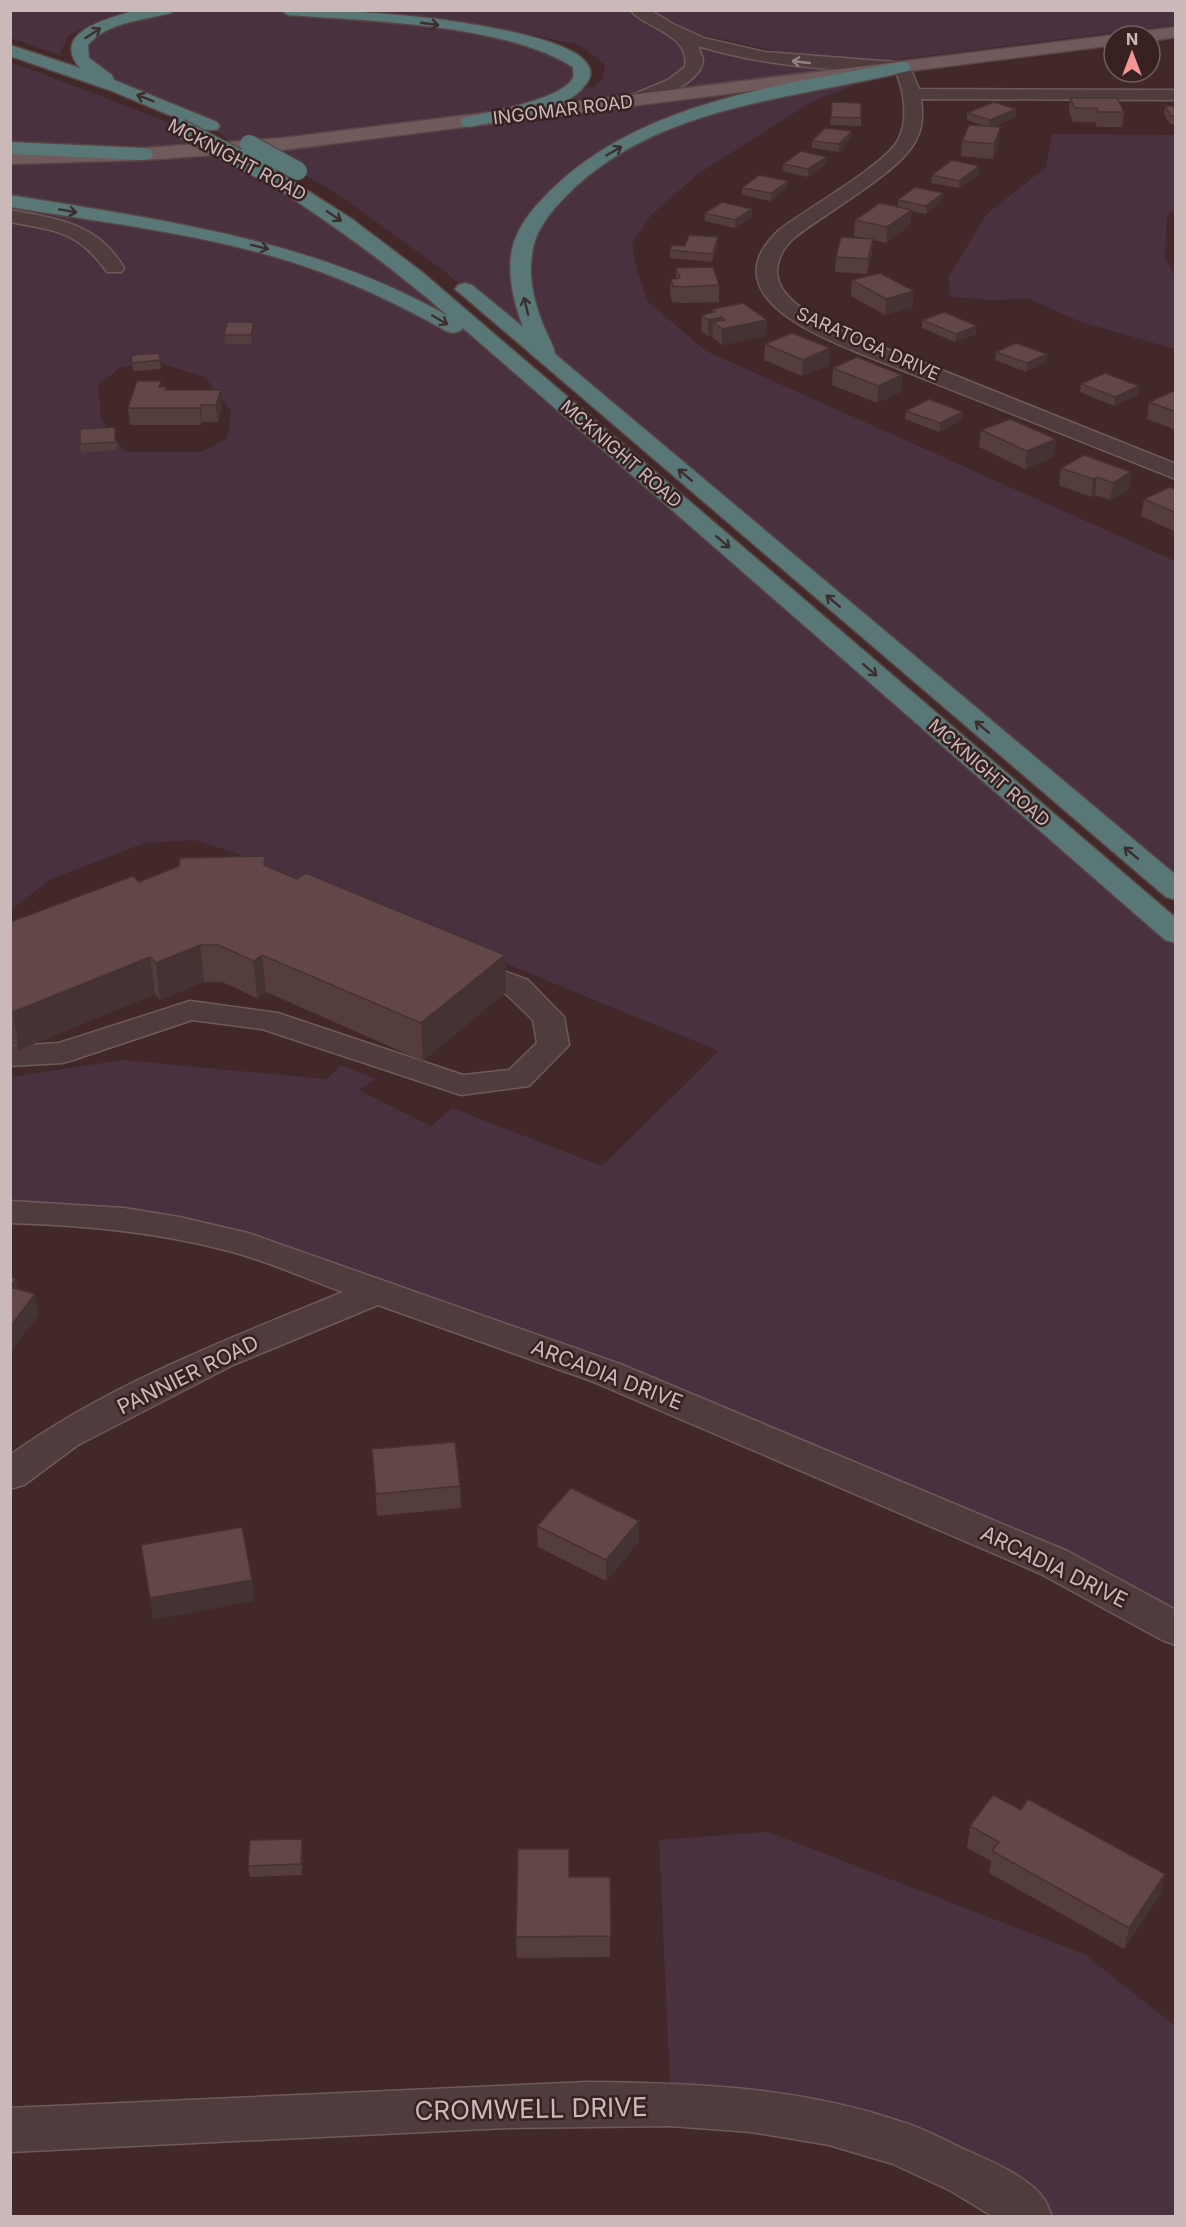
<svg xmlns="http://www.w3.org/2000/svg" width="1186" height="2227" font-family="Inter,sans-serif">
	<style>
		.green { fill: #4a3140; fill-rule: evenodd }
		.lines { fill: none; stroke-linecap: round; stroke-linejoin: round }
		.minor-casing { stroke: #6f5a5a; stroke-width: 3 }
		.major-casing { stroke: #5b4646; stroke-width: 3 }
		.highway-casing { stroke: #594444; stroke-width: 3 }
		.minor { fill: #513c3d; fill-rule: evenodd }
		.major { fill: #715a5b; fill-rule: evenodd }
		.highway { fill: #597777; fill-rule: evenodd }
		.highway-bridge-casing { stroke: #594444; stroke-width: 20; stroke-linecap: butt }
		.highway-bridge { stroke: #597777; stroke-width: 18 }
		.wall { fill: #553d3e }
		.shaded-wall { fill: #453232 }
		.building { fill: #634748; stroke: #453232; stroke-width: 1.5 }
		.oneway { stroke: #3c2e2e }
		.oneway2 { stroke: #948181 }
		.labels { text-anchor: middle; stroke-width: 5; stroke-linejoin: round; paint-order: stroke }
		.far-street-label { font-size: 18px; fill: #cbb9b9; stroke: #372121 }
		.street-label { font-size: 21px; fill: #cbb9b9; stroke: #372121 }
		.near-street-label { font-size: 26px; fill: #cbb9b9; stroke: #372121 }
	</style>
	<rect width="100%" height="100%" fill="#422829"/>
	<path class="green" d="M 11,10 L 136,10 L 136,11 L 101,19 L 68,36 L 59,55 L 11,38 Z
		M 288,10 L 485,32 L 577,59 L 577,88 L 594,87 L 603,78 L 605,65 L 580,45 L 490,26 L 372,11 L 1175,11 L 1175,25 L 884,61 L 789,54 L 672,28 L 720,47 L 902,67 L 813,101 L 698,174 L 651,215 L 632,243 L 637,270 L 647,301 L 706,351 L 1175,561 L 1175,891 L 443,270 L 336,193 L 298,171 L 241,149 L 345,223 L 1175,934 L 1175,1629 L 1053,1562 L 236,1241 L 11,1212 L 11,1077 L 122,1060 L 327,1079 L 341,1065 L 375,1079 L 359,1090 L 431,1126 L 452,1108 L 602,1166 L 719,1051 L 236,853 L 195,840 L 145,843 L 51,879 L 11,910 L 11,63 C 87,88 160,122 237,147 L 211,126 L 118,87 L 81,58 L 92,32 L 165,11 ZM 159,363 L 205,377 L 231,411 L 227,438 L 202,452 L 125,452 L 101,418 L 98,385 L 121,367 Z
		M 1052,134 L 1175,135 L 1175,209 L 1167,215 L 1165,258 L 1175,276 L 1175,349 L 1081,322 L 1029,299 L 988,300 L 950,297 L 948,277 L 987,214 L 1046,167 Z
		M 768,1832 L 1084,1954 L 1175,2026 L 1175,2216 L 1027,2216 L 1014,2201 L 948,2163 L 671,2106 L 659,1840 Z"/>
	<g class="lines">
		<g class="minor-casing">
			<path id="minor" d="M 630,10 L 650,10 L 673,24 L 704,38 L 765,52 L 908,63 L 919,89 L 1176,90 L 1176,100 L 921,99 C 923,113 923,128 916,140 C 900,173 824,213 793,239 C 777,254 770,276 787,295 C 815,327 889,349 929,365 C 1011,398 1093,431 1176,464 L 1176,479 L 854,351 C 806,331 714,291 779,230 C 806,209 885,165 898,140 C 909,119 904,92 896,72 C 828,70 763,66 698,46 L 703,59 C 703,83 654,101 633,106 L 627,105 L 624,101 L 627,97 L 668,80 L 685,67 C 691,34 646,29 630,10 Z
				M 10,210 C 58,219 98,223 124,268 L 121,272 L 107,272 C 78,231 57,231 10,222 Z
				M 464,956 L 528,980 L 564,1017 L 569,1045 L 529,1086 L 461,1095 L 262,1029 L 192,1020 L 73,1060 L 62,1063 L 10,1066 L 10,1046 L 59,1043 L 190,1001 L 278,1013 L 463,1075 L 509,1070 L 537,1043 L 533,1020 L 506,994 L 453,972 L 449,965 L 453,958 Z
				M 10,1201 L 124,1208 L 179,1217 L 248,1233 L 620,1364 L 1067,1551 L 1176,1610 L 1176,1645 L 1162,1640 L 1039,1573 L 594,1382 L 378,1305 L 233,1365 L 78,1445 L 24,1485 L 10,1489 L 10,1455 C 109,1384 230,1338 343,1292 C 304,1278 265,1260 225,1250 C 155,1232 83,1225 10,1223 Z
				M 588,2082 C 695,2083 800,2087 902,2122 C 925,2129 946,2141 968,2151 C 991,2161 1030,2178 1044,2199 C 1048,2204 1049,2211 1052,2216 L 992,2216 L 951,2191 L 893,2164 L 829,2145 L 751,2132 L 670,2126 L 507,2128 L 10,2152 L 10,2108 Z"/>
		</g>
		<g class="major-casing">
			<path id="major" d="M 1176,27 L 1176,37 L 1150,41 L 1150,36 L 1138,36 L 1146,31 Z
				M 1114,35 L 1118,36 L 1114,36 L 1114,45 L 283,150 L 144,160 L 10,164 L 10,152 L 144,148 L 283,138 Z"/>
		</g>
		<g class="highway-casing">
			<path id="highway" d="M 138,10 L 173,10 L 171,13 C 144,20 107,22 88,45 L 89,58 L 112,75 L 114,80 L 217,122 L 220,126 L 217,130 L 205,130 L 112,91 L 10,56 L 10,45 L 80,68 C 48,31 113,17 138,10 Z
				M 280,10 C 350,10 419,14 488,27 C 509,31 613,49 586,84 C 580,92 574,97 565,101 C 536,116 501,120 469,127 L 463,126 L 460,122 L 463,118 C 484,113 566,99 573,77 C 574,74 573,70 573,67 C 504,24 370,21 288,15 Z
				M 902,62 L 908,63 L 911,67 L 908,71 C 791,100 656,105 566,196 C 550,213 535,230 532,254 C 528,279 535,306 545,329 C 548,337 554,346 555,354 L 1176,875 L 1176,900 L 1166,897 L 455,289 L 458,285 L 465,283 L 472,285 L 523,327 C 515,305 508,281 511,256 C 514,230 532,209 550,191 C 641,101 782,85 902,62 Z
				M 10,142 L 144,148 L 151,150 L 153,154 L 151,158 L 144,160 L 10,154 Z
				M 267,167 L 274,169 L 352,219 L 422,272 L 1176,918 L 1176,943 L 1165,940 L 463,328 L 460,331 L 453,333 L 446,331 C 391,300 335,274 275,257 C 189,232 99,222 10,207 L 10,195 C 161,220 313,239 448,316 C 389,264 326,220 260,177 L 258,173 L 260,169 Z"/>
		</g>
		<use href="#minor" class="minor"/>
		<use href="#major" class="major"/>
		<use href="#highway" class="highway"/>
		<g class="highway-bridge-casing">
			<path id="highway-bridge" d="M 180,128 L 267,173
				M 249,144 L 298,171"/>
		</g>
		<use href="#highway-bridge" class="highway-bridge"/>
	</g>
	<path class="wall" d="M 1070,98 L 1124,112 L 1122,127 L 1097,127 L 1095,122 L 1073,122 L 1069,112 Z
		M 832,102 L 861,103 L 861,126 L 830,125 Z
		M 1165,106 L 1176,106 L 1176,124 L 1170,124 L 1164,114 Z
		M 1016,109 L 1016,117 L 991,127 L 999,142 L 993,159 L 961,156 L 962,141 L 985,126 L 967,120 L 967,113 Z
		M 851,139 L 839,152 L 812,148 L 812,141 Z
		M 827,157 L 826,164 L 808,177 L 782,171 L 783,164 Z
		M 979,166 L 979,174 L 959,188 L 931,183 L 932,175 Z
		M 788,181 L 787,188 L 771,201 L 742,195 L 742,188 Z
		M 943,193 L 942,201 L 926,214 L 912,211 L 910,225 L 886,243 L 873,240 L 872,254 L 867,274 L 835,272 L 836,257 L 866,238 L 854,236 L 855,220 L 898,207 L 898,200 Z
		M 705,213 L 752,216 L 735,228 L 705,221 Z
		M 718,237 L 718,245 L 712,262 L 670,258 L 670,250 Z
		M 676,268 L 719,285 L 719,302 L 682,303 L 672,302 L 670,295 L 671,279 L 676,278 Z
		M 852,280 L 913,307 L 885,315 L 851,296 Z
		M 712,309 L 767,320 L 766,336 L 722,345 L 713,338 L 713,335 L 708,336 L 701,331 L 702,315 L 711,313 Z
		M 922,320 L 976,334 L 955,342 L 922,328 Z
		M 254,322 L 254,330 L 252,344 L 225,344 L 224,335 Z
		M 765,344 L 830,348 L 829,365 L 802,376 L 764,360 Z
		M 996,352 L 1047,354 L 1046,362 L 1026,372 L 995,360 Z
		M 159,353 L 161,369 L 133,371 L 131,355 Z
		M 833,368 L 902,375 L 901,392 L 877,403 L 832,385 Z
		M 1081,384 L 1139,386 L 1138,395 L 1114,406 L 1080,392 Z
		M 161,387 L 166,387 L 167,390 L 222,407 L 218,422 L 202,422 L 201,425 L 130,425 L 128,408 Z
		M 1176,390 L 1176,430 L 1147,419 L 1149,402 Z
		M 906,411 L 963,412 L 962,420 L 939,432 L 905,419 Z
		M 115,427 L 117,450 L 81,453 L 80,444 Z
		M 981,430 L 1054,457 L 1025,469 L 979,447 Z
		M 1061,468 L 1131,472 L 1129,490 L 1110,500 L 1095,495 L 1091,497 L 1059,485 Z
		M 1176,490 L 1176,532 L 1141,516 L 1144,499 Z
		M 265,856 L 266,865 L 297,879 L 505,955 L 506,992 L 423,1061 L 266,992 L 257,998 L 222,982 L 204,982 L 160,1000 L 155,994 L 19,1050 L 10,1040 L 10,922 L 139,882 Z
		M 372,1449 L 460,1486 L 461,1508 L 377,1516 Z
		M 537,1526 L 639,1542 L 606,1581 L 538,1547 Z
		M 1021,1810 L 1165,1874 L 1160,1895 L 1124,1949 L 989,1873 L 991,1861 L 967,1848 L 970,1826 Z
		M 302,1839 L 303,1850 L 302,1875 L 250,1877 L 248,1866 Z
		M 569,1877 L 610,1877 L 610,1957 L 517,1958 L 516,1937 Z"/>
	<path class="shaded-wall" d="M 1016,109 L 1016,117 L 989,127 L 990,120 Z
		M 1001,127 L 999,142 L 993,159 L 994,144 Z
		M 852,131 L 851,139 L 839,152 L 839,144 Z
		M 827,157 L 826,164 L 808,177 L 808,169 Z
		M 979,166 L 979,174 L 959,188 L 959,181 Z
		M 788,181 L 787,188 L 771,201 L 771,193 Z
		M 943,193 L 942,201 L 926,214 L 926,206 Z
		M 752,209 L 752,216 L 735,228 L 735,220 Z
		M 912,210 L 910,225 L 886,243 L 887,227 Z
		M 718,237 L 718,245 L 712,262 L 713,254 Z
		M 873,239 L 872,254 L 867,274 L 868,259 Z
		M 914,291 L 913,307 L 885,315 L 886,299 Z
		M 722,317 L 722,328 L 713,322 L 713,335 L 708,336 L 708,320 Z
		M 767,320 L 766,336 L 722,345 L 722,329 Z
		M 254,322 L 254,330 L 252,344 L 251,335 Z
		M 977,326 L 976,334 L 955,342 L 956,334 Z
		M 830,348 L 829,365 L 802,376 L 803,360 Z
		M 1047,354 L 1046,362 L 1026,372 L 1027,363 Z
		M 902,375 L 901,392 L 877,403 L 878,386 Z
		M 1139,386 L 1138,395 L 1114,406 L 1115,397 Z
		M 221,390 L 222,407 L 218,422 L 216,405 Z
		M 201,405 L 202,422 L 201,425 L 200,408 Z
		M 963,412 L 962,420 L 939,432 L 940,423 Z
		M 1056,439 L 1054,457 L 1025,469 L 1027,451 Z
		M 1131,472 L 1129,490 L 1110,500 L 1113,483 Z
		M 1097,477 L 1095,495 L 1091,497 L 1093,479 Z
		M 200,945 L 204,982 L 160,1000 L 156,963 Z
		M 262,955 L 266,992 L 257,998 L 254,961 Z
		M 505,955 L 506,992 L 423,1061 L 421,1023 Z
		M 150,957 L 155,994 L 19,1050 L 13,1012 Z
		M 16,1279 L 20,1300 L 10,1287 Z
		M 35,1294 L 39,1315 L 12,1351 L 10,1340 L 10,1327 Z
		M 639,1521 L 639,1542 L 606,1581 L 606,1560 Z
		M 252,1580 L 254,1601 L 153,1620 L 150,1598 Z
		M 302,1839 L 303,1850 L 302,1875 L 301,1864 Z
		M 1165,1874 L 1160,1895 L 1124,1949 L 1129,1928 Z"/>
	<path class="building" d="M 1070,98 L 1117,98 L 1124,112 L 1098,112 L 1096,108 L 1075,108 Z
		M 832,102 L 861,103 L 861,118 L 831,117 Z
		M 994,102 L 1016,109 L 990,120 L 967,113 Z
		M 1165,106 L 1176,106 L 1176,116 L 1171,116 Z
		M 969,125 L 1001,127 L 994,144 L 962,141 Z
		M 825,128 L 852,131 L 839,144 L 812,141 Z
		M 801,151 L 827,157 L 808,169 L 783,164 Z
		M 952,160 L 979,166 L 959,181 L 932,175 Z
		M 759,175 L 788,181 L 771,193 L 742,188 Z
		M 915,187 L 943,193 L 926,206 L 898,200 Z
		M 722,202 L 752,209 L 735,220 L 705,213 Z
		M 880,203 L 912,210 L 887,227 L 855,220 Z
		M 689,235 L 718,237 L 713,254 L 670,250 L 672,245 L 685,246 Z
		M 841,237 L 873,239 L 868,259 L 836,257 Z
		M 713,267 L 719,285 L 683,287 L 673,286 L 671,279 L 680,278 L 676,268 Z
		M 880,273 L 914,291 L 886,299 L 852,280 Z
		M 743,303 L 767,320 L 722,329 L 713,322 L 725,320 L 722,317 L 708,320 L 702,315 L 715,312 L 712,309 Z
		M 944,312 L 977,326 L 956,334 L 922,320 Z
		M 227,322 L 254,322 L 251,335 L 224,335 Z
		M 792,333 L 830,348 L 803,360 L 765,344 Z
		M 1016,343 L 1047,354 L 1027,363 L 996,352 Z
		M 159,353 L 160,360 L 132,363 L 131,355 Z
		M 857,357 L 902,375 L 878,386 L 833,368 Z
		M 1105,373 L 1139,386 L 1115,397 L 1081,384 Z
		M 137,381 L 161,381 L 159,387 L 166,387 L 165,390 L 221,390 L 216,405 L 201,405 L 200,408 L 128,408 Z
		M 1176,390 L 1176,412 L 1149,402 Z
		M 929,399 L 963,412 L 940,423 L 906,411 Z
		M 1010,419 L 1056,439 L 1027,451 L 981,430 Z
		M 115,427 L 115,442 L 80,444 L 80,429 Z
		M 1084,455 L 1131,472 L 1113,483 L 1097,477 L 1093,479 L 1061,468 Z
		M 1170,487 L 1176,490 L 1176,513 L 1144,499 Z
		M 265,856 L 264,865 L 297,879 L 306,873 L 505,955 L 421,1023 L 262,955 L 254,961 L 218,945 L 200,945 L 156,963 L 150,957 L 13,1012 L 10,1009 L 10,922 L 133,876 L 139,882 L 179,866 L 180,858 Z
		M 10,1277 L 16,1279 L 10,1287 Z
		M 10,1287 L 35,1294 L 10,1327 Z
		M 455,1442 L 460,1486 L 376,1494 L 372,1449 Z
		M 571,1488 L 639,1521 L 606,1560 L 537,1526 Z
		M 242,1527 L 252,1580 L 150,1598 L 141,1545 Z
		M 993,1795 L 1021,1810 L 1028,1799 L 1165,1874 L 1129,1928 L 992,1851 L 999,1842 L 970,1826 Z
		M 302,1839 L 301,1864 L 248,1866 L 250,1840 Z
		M 518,1849 L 569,1849 L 569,1877 L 610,1877 L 611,1936 L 516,1937 Z"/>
	<defs><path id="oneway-shaft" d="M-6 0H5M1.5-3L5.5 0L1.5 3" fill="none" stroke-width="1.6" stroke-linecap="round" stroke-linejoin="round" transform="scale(1.5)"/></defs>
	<g class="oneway">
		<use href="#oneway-shaft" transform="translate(430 24) rotate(8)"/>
		<use href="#oneway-shaft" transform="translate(93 33) rotate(-33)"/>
		<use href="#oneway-shaft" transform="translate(145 98) rotate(-158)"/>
		<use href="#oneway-shaft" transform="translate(614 151) rotate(-30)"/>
		<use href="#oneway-shaft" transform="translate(68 211) rotate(10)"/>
		<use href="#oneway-shaft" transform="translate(334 216) rotate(34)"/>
		<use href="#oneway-shaft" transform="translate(260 247) rotate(14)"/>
		<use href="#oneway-shaft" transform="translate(526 306) rotate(-104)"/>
		<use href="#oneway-shaft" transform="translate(440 320) rotate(30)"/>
		<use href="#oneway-shaft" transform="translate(685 475) rotate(-140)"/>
		<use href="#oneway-shaft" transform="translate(723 542) rotate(41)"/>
		<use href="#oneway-shaft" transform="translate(833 601) rotate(-140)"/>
		<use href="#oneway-shaft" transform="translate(870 670) rotate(41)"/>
		<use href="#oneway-shaft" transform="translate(982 727) rotate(-140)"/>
		<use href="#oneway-shaft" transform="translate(1131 853) rotate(-140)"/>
	</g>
	<use class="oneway2" href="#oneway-shaft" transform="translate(801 62) rotate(-174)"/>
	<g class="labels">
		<g class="far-street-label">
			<text transform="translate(563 110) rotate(-7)" y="6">INGOMAR ROAD</text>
			<text transform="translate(237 160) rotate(28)" y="6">MCKNIGHT ROAD</text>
			<text transform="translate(868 344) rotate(24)" y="6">SARATOGA DRIVE</text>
			<text transform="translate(621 454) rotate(41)" y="6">MCKNIGHT ROAD</text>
			<text transform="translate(989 773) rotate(41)" y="6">MCKNIGHT ROAD</text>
		</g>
		<g class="street-label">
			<text transform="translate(188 1375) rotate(-26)" y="7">PANNIER ROAD</text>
			<text transform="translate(607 1375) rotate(21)" y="7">ARCADIA DRIVE</text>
			<text transform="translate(1054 1567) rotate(26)" y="7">ARCADIA DRIVE</text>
		</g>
		<g class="near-street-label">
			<text transform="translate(531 2109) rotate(-1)" y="9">CROMWELL DRIVE</text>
		</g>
	</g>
	<rect width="1186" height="2227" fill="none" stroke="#cbb9b9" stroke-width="24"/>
	<g transform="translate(1132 54)"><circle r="28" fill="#372121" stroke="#725e5e" stroke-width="1.5"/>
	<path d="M0-4.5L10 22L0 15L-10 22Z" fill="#f59595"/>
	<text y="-9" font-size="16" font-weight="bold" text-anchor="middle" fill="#cbb9b9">N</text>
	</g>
</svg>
